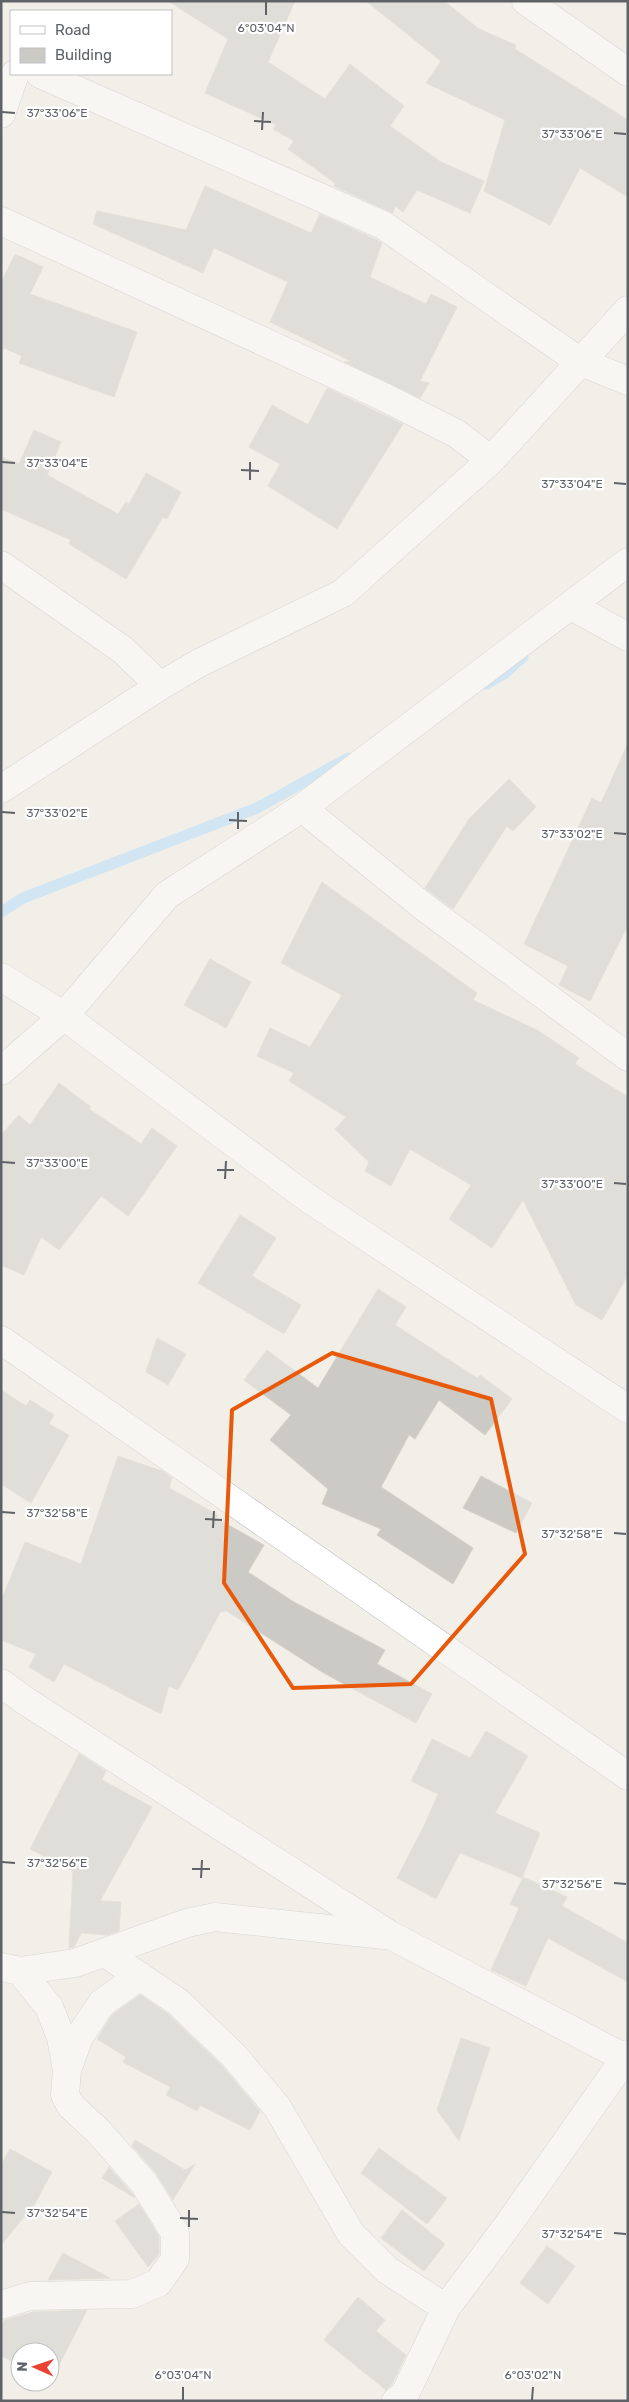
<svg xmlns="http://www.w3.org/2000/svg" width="629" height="2402" font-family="Rubik,sans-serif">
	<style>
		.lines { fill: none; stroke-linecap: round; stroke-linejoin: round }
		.stream { stroke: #aadaff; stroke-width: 11 }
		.building { fill: #cccac5; stroke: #d6d1c6 }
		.minor-casing { stroke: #b5b8bc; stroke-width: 29 }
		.minor { stroke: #fff; stroke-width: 28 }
		.marked { fill: none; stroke: #e8590c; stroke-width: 4; stroke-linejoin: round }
		.ticks { fill: none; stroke: #5f6368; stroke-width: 2 }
		.ticks-label { font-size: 12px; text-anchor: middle; fill: #5f6368; stroke: #fff; stroke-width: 4.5; stroke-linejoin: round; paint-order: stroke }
	</style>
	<rect width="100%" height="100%" fill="#f1efe8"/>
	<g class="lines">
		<path class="stream" d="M 486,684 L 504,674 L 523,657
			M 1,912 L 23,898 L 257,808 L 348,758"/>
	</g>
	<path class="building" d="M 168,1 L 295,1 L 268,62 L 325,99 L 350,64 L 404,106 L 390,126 L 441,162 L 484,181 L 470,213 L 417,190 L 403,212 L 395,206 L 393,213 L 334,186 L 335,183 L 288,149 L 294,141 L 273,129 L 276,125 L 205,93 L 228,39 Z
		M 366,1 L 444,1 L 479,29 L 516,45 L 515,49 L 628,120 L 628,197 L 580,168 L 550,225 L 484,191 L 505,120 L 426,83 L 441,61 Z
		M 205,186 L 311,233 L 320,214 L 375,239 L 382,243 L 370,277 L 426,304 L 431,294 L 457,307 L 420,381 L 429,383 L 420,398 L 344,362 L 351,361 L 270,322 L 288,282 L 214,248 L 203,273 L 93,224 L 97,211 L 186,230 Z
		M 15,254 L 43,267 L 30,294 L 137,332 L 114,397 L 19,363 L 22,356 L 4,348 L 1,353 L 1,283 Z
		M 327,388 L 403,424 L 337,529 L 268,486 L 280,464 L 249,447 L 272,405 L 308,425 Z
		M 34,430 L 61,442 L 47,475 L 118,514 L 126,502 L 129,504 L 146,473 L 181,492 L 167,519 L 163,517 L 126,579 L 69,544 L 71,540 L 1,509 L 1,457 L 19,464 Z
		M 628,743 L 628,925 L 590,1001 L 559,985 L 568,966 L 524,944 L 592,798 L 601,803 Z
		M 509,779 L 536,807 L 513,831 L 507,826 L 453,909 L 425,888 L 469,819 Z
		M 322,882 L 477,993 L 473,1000 L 537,1030 L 579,1058 L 575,1064 L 628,1097 L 628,1275 L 602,1320 L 576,1305 L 523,1200 L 492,1248 L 449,1219 L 471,1185 L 410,1149 L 391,1186 L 365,1171 L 369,1162 L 335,1129 L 346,1117 L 289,1081 L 294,1073 L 257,1056 L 270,1028 L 310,1047 L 342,995 L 281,963 Z
		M 210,959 L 251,982 L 226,1028 L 184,1005 Z
		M 59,1083 L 91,1107 L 89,1109 L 141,1144 L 152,1128 L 177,1146 L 128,1216 L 101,1196 L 59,1250 L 41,1237 L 24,1275 L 1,1265 L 1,1135 L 19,1115 L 30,1125 Z
		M 240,1215 L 276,1238 L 252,1276 L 301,1305 L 284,1334 L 198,1283 Z
		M 378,1289 L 406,1307 L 395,1325 L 477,1378 L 480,1375 L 512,1399 L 485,1435 L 439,1400 L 415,1439 L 409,1435 L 381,1487 L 473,1548 L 453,1584 L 377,1535 L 381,1529 L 322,1504 L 328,1489 L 270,1440 L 291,1415 L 244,1380 L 267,1350 L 318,1388 Z
		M 157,1338 L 186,1354 L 168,1385 L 146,1372 Z
		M 1,1390 L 26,1406 L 30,1400 L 54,1415 L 49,1424 L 69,1435 L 31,1503 L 1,1484 Z
		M 118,1456 L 162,1471 L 172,1478 L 169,1488 L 218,1515 L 216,1518 L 264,1545 L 248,1572 L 294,1602 L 385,1650 L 377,1664 L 432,1694 L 416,1723 L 322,1672 L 225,1610 L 224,1612 L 221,1611 L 178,1690 L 169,1686 L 161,1714 L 64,1664 L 54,1682 L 29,1667 L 36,1654 L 1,1640 L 1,1601 L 25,1542 L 81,1564 Z
		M 481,1476 L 532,1503 L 516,1533 L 463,1508 Z
		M 486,1731 L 528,1756 L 495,1813 L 540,1833 L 522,1878 L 460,1853 L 436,1899 L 397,1878 L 424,1826 L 438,1794 L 411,1781 L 432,1739 L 470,1758 Z
		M 79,1754 L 106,1771 L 102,1780 L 152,1807 L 100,1901 L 121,1902 L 119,1931 L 107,1935 L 81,1933 L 74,1947 L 69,1948 L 73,1871 L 30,1849 Z
		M 523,1877 L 567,1897 L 562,1906 L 628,1943 L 628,1982 L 548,1938 L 526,1986 L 491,1970 L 519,1908 L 510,1904 Z
		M 140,1995 L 168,2014 L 223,2067 L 260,2111 L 250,2130 L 200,2105 L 197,2111 L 166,2095 L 170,2087 L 123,2062 L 126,2057 L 97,2039 L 113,2014 Z
		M 461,2038 L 490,2048 L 459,2141 L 437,2110 Z
		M 135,2140 L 185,2170 L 195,2164 L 173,2200 L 156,2173 L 132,2146 Z
		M 379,2148 L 447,2198 L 427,2224 L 361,2173 Z
		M 10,2149 L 52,2172 L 34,2205 L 1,2245 L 1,2165 Z
		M 109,2167 L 131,2192 L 135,2198 L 102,2178 Z
		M 139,2204 L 159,2237 L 159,2254 L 148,2267 L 115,2221 Z
		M 402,2210 L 445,2244 L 424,2271 L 381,2238 Z
		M 547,2246 L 575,2266 L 548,2304 L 520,2283 Z
		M 63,2253 L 110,2278 L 48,2280 Z
		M 358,2297 L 385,2320 L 376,2331 L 406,2355 L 392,2384 L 386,2390 L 324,2340 Z
		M 87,2310 L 51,2381 L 50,2352 L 20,2352 L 20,2365 L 1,2356 L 1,2328 L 5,2320 L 33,2312 Z"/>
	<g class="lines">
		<g class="minor-casing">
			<path id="minor" d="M 526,1 L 628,72
				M 40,74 L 383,225 L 579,361 L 628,381
				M 1,114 L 15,74
				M 1,221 L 384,397 L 457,434 L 491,460 L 343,593 L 199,663 L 160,686 L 123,650 L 1,565
				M 491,460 L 628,310
				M 571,606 L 628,637
				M 1,789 L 160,686
				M 302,808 L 424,907 L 628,1057
				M 1,977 L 64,1016 L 309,1199 L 628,1409
				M 1,1071 L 64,1016 L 167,895 L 302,808 L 628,562
				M 1,1340 L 628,1776
				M 1,1683 L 24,1700 L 390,1935 L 625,2058
				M 105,1953 L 178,2002 L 234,2056 L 277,2107 L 351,2234 L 387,2270 L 446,2308
				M 1,1967 L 20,1971 L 75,1963 L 187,1923 L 215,1917 L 384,1935
				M 67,2070 L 79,2037 L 102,2003 L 140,1976
				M 1,2305 L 30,2296 L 132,2294 L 158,2283 L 175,2259 L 175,2233 L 144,2183 L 98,2131 L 71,2106 L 65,2095 L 67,2070 L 61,2037 L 49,2007 L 20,1971
				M 396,2401 L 405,2394 L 446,2308 L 510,2222 L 628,2054"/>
		</g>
		<use href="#minor" class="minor"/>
	</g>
	<path d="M0 0H629V2402H0ZM 332,1353 L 491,1399 L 525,1554 L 411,1684 L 293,1688 L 224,1583 L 232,1410 Z" fill="#f1efe8" fill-opacity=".55" fill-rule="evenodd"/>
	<path class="marked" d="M 332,1353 L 491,1399 L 525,1554 L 411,1684 L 293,1688 L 224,1583 L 232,1410 Z"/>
	<path class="ticks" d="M 266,15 L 266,2M 2,112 L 15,113M 254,121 L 271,122M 262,130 L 263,112M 614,133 L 626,134M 2,462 L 15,463M 241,470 L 259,471M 250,480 L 250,462M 614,483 L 626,484M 2,812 L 15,813M 229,820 L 247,821M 238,829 L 238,812M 614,833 L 626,834M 2,1162 L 15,1163M 217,1170 L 234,1170M 225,1179 L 226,1161M 614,1183 L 626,1184M 2,1512 L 15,1513M 205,1519 L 222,1520M 213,1528 L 214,1511M 614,1533 L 626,1534M 2,1862 L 15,1863M 192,1869 L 210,1869M 201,1878 L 202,1860M 614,1883 L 626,1884M 2,2212 L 15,2213M 180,2218 L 198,2219M 189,2227 L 189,2210M 614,2233 L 626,2234M 183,2400 L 183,2387M 532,2400 L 533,2387"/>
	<g class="ticks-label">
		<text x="266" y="32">6°03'04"N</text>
		<text x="57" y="117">37°33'06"E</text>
		<text x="572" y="138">37°33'06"E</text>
		<text x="57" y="467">37°33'04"E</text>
		<text x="572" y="488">37°33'04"E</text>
		<text x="57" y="817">37°33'02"E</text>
		<text x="572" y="838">37°33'02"E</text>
		<text x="57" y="1167">37°33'00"E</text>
		<text x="572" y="1188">37°33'00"E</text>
		<text x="57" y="1517">37°32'58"E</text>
		<text x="572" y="1538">37°32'58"E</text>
		<text x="57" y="1867">37°32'56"E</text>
		<text x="572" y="1888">37°32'56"E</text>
		<text x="57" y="2217">37°32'54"E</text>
		<text x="572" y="2238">37°32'54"E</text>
		<text x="183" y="2379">6°03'04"N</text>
		<text x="533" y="2379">6°03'02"N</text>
	</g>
	<rect width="629" height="2402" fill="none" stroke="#5f6368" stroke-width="5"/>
	<rect x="10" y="10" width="162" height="65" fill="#ffffff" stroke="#bfc1c3"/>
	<rect x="20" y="26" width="25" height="8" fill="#ffffff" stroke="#bfc1c3"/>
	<text x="55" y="35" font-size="15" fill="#5f6368">Road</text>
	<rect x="20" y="48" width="25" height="15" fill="#cccac5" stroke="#bfc1c3"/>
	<text x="55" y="60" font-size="15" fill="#5f6368">Building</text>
	<g transform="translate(35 2367) rotate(272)"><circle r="24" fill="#ffffff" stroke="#bfc1c3"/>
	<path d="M0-4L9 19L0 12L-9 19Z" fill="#ea4335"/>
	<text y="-8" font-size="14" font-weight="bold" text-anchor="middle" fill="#5f6368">N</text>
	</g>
</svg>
